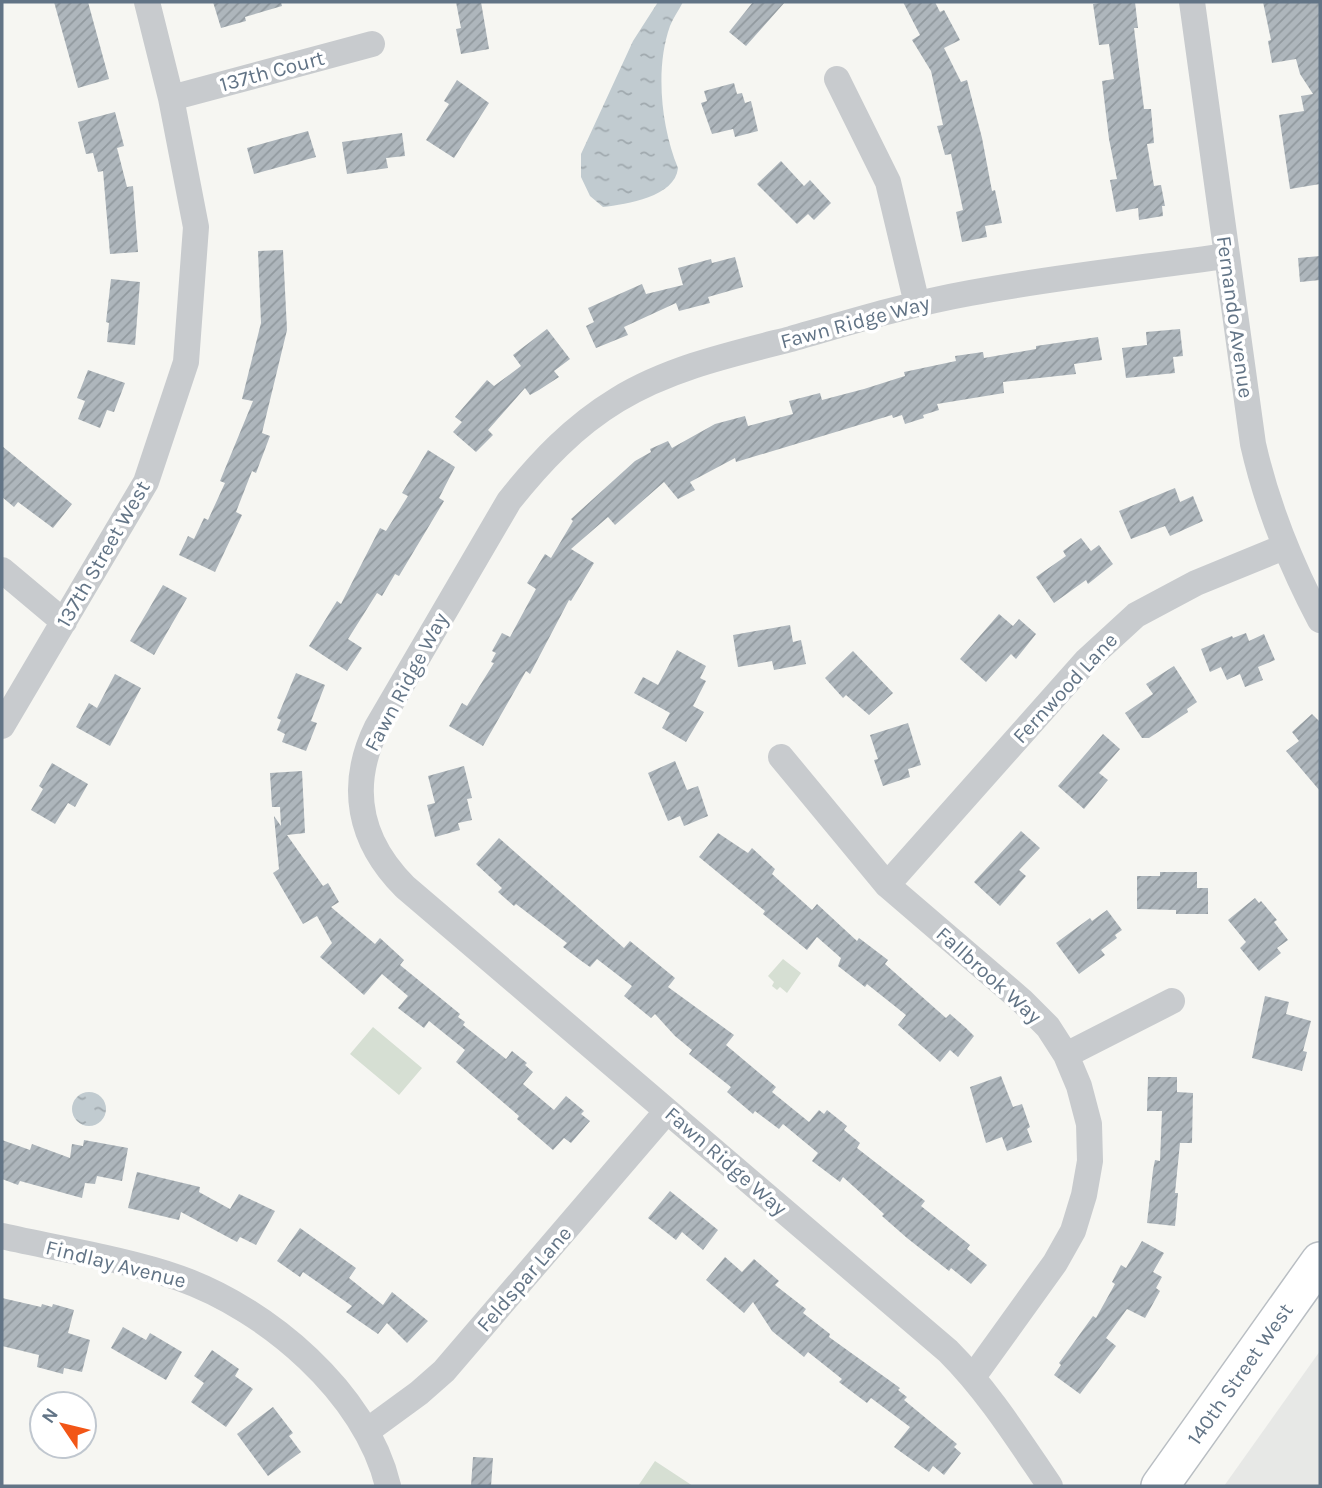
<svg xmlns="http://www.w3.org/2000/svg" width="1322" height="1488" font-family="Karla,sans-serif">
	<style>
		.built { fill: #e7e8e6 }
		.pitch { fill: #d6dfd3 }
		.water { fill: url(#water-ripples) }
		.building { fill: url(#building-hatch) }
		.lines { fill: none; stroke-linecap: round; stroke-linejoin: round }
		.secondary-casing { stroke: #b9bec3; stroke-width: 40 }
		.street { stroke: #c8cbce; stroke-width: 26 }
		.secondary { stroke: #fff; stroke-width: 37 }
		.labels { text-anchor: middle; stroke-width: 7; stroke-linejoin: round; paint-order: stroke }
		.street-label { font-size: 21px; fill: #627486; stroke: #fff }
	</style>
	<defs>
		<pattern id="water-ripples" width="26" height="14" patternUnits="userSpaceOnUse" patternTransform="scale(1.75)"><rect width="26" height="14" fill="#c1cbd0"/><path d="M2 4q2-2 4 0t4 0M15 11q2-2 4 0t4 0" fill="none" stroke="#a0a9ae"/></pattern>
		<pattern id="building-hatch" width="6" height="6" patternUnits="userSpaceOnUse" patternTransform="scale(1.75)"><rect width="6" height="6" fill="#aeb6bc"/><path d="M-1 1l2-2M0 6l6-6M5 7l2-2" fill="none" stroke="#91999e"/></pattern>
	</defs>
	<rect width="100%" height="100%" fill="#f6f6f2"/>
	<path class="built" d="M 1320,1351 L 1320,1486 L 1224,1486 Z"/>
	<path class="pitch" d="M 783,959 L 801,973 L 787,993 L 780,987 L 777,990 L 772,986 L 774,982 L 768,976 Z
		M 373,1027 L 422,1068 L 399,1095 L 350,1054 Z
		M 655,1461 L 693,1486 L 638,1486 Z"/>
	<path class="water" d="M 658,2 L 683,2 C 679,10 673,18 670,26 C 655,68 661,127 678,168 C 675,197 627,204 603,207 L 590,196 L 581,177 L 581,154 L 633,41 Z
		M72 1109a17 17 0 1 1 34 0a17 17 0 1 1-34 0Z"/>
	<path class="building" d="M 54,2 L 88,2 L 109,79 L 78,88 Z
		M 213,2 L 281,2 L 282,6 L 245,17 L 246,21 L 221,28 Z
		M 456,2 L 481,2 L 489,49 L 461,54 L 456,29 L 461,28 Z
		M 753,2 L 785,2 L 746,46 L 729,32 Z
		M 903,2 L 935,2 L 940,12 L 944,10 L 960,40 L 944,48 L 961,82 L 967,80 L 982,138 L 992,191 L 995,190 L 1002,223 L 985,226 L 987,237 L 962,242 L 956,212 L 963,210 L 951,154 L 945,155 L 937,126 L 943,125 L 931,71 L 912,40 L 920,35 Z
		M 1107,2 L 1135,2 L 1138,28 L 1134,28 L 1144,109 L 1151,109 L 1154,143 L 1147,144 L 1154,186 L 1161,185 L 1165,206 L 1162,206 L 1163,216 L 1139,220 L 1138,208 L 1116,212 L 1110,180 L 1117,179 L 1109,139 L 1102,81 L 1114,79 L 1109,44 L 1099,45 L 1093,4 Z
		M 1263,2 L 1320,2 L 1320,184 L 1290,189 L 1279,115 L 1304,111 L 1301,96 L 1313,94 L 1300,74 L 1296,59 L 1272,63 L 1268,41 L 1271,40 Z
		M 457,80 L 489,103 L 454,158 L 426,140 L 449,104 L 444,101 Z
		M 734,83 L 737,94 L 742,93 L 745,103 L 751,101 L 758,131 L 735,137 L 733,129 L 712,134 L 701,103 L 707,101 L 704,91 Z
		M 115,112 L 124,146 L 117,148 L 127,187 L 133,186 L 138,252 L 110,254 L 103,171 L 98,172 L 93,153 L 86,154 L 78,122 Z
		M 308,131 L 316,157 L 254,174 L 247,148 Z
		M 402,133 L 405,156 L 386,158 L 388,168 L 347,174 L 342,142 Z
		M 781,161 L 804,186 L 810,180 L 831,203 L 814,220 L 808,214 L 797,224 L 757,184 Z
		M 283,250 L 287,330 L 262,433 L 270,436 L 256,473 L 252,471 L 236,512 L 242,515 L 215,572 L 179,555 L 188,536 L 194,539 L 204,518 L 208,520 L 225,483 L 220,481 L 253,401 L 242,399 L 261,323 L 258,251 Z
		M 1320,256 L 1320,280 L 1300,282 L 1298,258 Z
		M 735,257 L 743,287 L 708,297 L 710,303 L 679,311 L 676,303 L 624,327 L 628,335 L 596,348 L 586,326 L 594,322 L 588,308 L 642,284 L 646,294 L 683,285 L 678,268 L 711,259 L 712,263 Z
		M 111,279 L 140,282 L 135,345 L 107,342 L 109,323 L 106,322 Z
		M 547,329 L 570,359 L 554,371 L 559,377 L 539,390 L 530,395 L 525,388 L 488,430 L 493,435 L 476,452 L 453,432 L 462,422 L 455,417 L 487,380 L 494,386 L 521,366 L 513,355 Z
		M 1180,329 L 1183,356 L 1173,357 L 1175,373 L 1126,378 L 1122,348 L 1147,345 L 1146,332 Z
		M 1098,337 L 1102,360 L 1074,364 L 1076,374 L 1003,382 L 1004,393 L 937,404 L 939,410 L 923,415 L 924,418 L 905,424 L 902,415 L 893,418 L 892,415 L 736,462 L 735,458 L 690,482 L 695,490 L 678,499 L 664,482 L 615,525 L 608,517 L 571,549 L 594,563 L 571,601 L 569,600 L 530,674 L 526,671 L 483,746 L 449,726 L 462,703 L 467,706 L 494,663 L 491,662 L 496,653 L 492,651 L 502,633 L 510,637 L 536,589 L 527,583 L 545,554 L 551,558 L 573,521 L 571,519 L 635,461 L 651,452 L 650,449 L 668,441 L 672,448 L 715,424 L 745,416 L 748,426 L 793,414 L 789,401 L 820,393 L 822,400 L 864,389 L 905,376 L 904,372 L 956,361 L 955,356 L 983,352 L 984,358 L 1036,349 L 1036,346 Z
		M 88,370 L 125,383 L 114,412 L 107,410 L 100,428 L 78,419 L 85,401 L 77,398 Z
		M 2,446 L 72,504 L 53,528 L 18,502 L 14,507 L 2,497 Z
		M 428,450 L 455,467 L 439,498 L 444,501 L 399,576 L 395,574 L 382,596 L 377,593 L 348,639 L 362,648 L 347,671 L 309,646 L 337,601 L 341,604 L 380,528 L 386,531 L 408,496 L 402,493 Z
		M 1175,488 L 1180,502 L 1193,496 L 1203,521 L 1170,536 L 1165,526 L 1131,539 L 1119,511 Z
		M 1081,538 L 1091,551 L 1099,545 L 1113,564 L 1088,584 L 1086,580 L 1054,603 L 1036,577 L 1066,556 L 1063,551 Z
		M 163,585 L 187,598 L 154,655 L 130,641 Z
		M 999,614 L 1013,626 L 1019,619 L 1036,634 L 1016,659 L 1011,654 L 986,682 L 960,659 Z
		M 790,625 L 793,642 L 801,640 L 806,664 L 774,670 L 772,661 L 738,667 L 733,635 Z
		M 1246,633 L 1249,641 L 1264,634 L 1275,660 L 1258,667 L 1263,680 L 1245,687 L 1240,674 L 1227,680 L 1221,667 L 1210,672 L 1201,649 L 1232,636 L 1233,638 Z
		M 677,650 L 706,666 L 700,678 L 706,681 L 693,706 L 704,712 L 686,742 L 662,728 L 670,713 L 634,693 L 643,677 L 658,685 Z
		M 853,651 L 893,693 L 869,715 L 846,695 L 843,698 L 825,678 Z
		M 1174,666 L 1197,702 L 1187,709 L 1188,712 L 1149,738 L 1142,738 L 1125,713 L 1153,694 L 1146,684 Z
		M 296,673 L 325,685 L 311,721 L 317,723 L 306,751 L 282,742 L 285,734 L 277,730 L 281,720 L 277,718 Z
		M 115,674 L 141,688 L 110,746 L 76,727 L 89,703 L 97,708 Z
		M 1312,714 L 1320,722 L 1320,791 L 1286,751 L 1299,741 L 1292,732 Z
		M 908,723 L 921,765 L 908,769 L 910,777 L 883,786 L 874,760 L 878,759 L 870,735 Z
		M 1103,734 L 1120,749 L 1099,773 L 1108,780 L 1084,809 L 1058,786 Z
		M 675,761 L 687,790 L 698,786 L 708,816 L 684,826 L 680,816 L 668,821 L 648,773 Z
		M 52,763 L 88,784 L 75,807 L 68,803 L 55,824 L 31,810 L 43,789 L 39,786 Z
		M 464,766 L 472,798 L 467,799 L 472,820 L 458,823 L 460,830 L 435,837 L 427,805 L 435,803 L 428,776 Z
		M 302,771 L 305,833 L 287,835 L 323,886 L 328,883 L 339,902 L 331,907 L 375,944 L 380,938 L 404,960 L 400,965 L 460,1014 L 458,1017 L 465,1022 L 463,1025 L 506,1059 L 512,1051 L 527,1063 L 525,1065 L 533,1072 L 523,1084 L 554,1110 L 566,1096 L 584,1111 L 581,1114 L 590,1121 L 571,1143 L 564,1138 L 553,1150 L 517,1119 L 519,1116 L 456,1062 L 465,1050 L 429,1021 L 424,1028 L 398,1008 L 408,996 L 382,974 L 364,995 L 320,957 L 332,943 L 317,916 L 303,924 L 273,873 L 279,869 L 274,816 L 281,826 L 280,807 L 272,807 L 270,773 Z
		M 1021,831 L 1040,848 L 1019,870 L 1026,876 L 1000,906 L 974,882 Z
		M 718,833 L 748,853 L 752,848 L 775,869 L 772,874 L 812,910 L 817,904 L 857,941 L 859,938 L 888,960 L 885,964 L 946,1018 L 950,1014 L 966,1028 L 974,1036 L 958,1057 L 950,1050 L 940,1062 L 898,1025 L 906,1015 L 867,984 L 865,987 L 838,966 L 841,958 L 817,937 L 807,950 L 763,914 L 765,911 L 699,857 Z
		M 499,838 L 624,948 L 630,941 L 675,978 L 668,987 L 734,1035 L 726,1045 L 776,1087 L 772,1092 L 809,1122 L 819,1110 L 824,1114 L 827,1110 L 847,1126 L 844,1130 L 860,1143 L 857,1148 L 925,1201 L 921,1206 L 970,1245 L 967,1249 L 987,1265 L 971,1284 L 951,1268 L 949,1271 L 907,1238 L 882,1216 L 884,1214 L 843,1177 L 840,1182 L 812,1161 L 818,1153 L 783,1124 L 779,1129 L 755,1111 L 753,1114 L 727,1092 L 731,1087 L 689,1054 L 692,1050 L 675,1036 L 655,1014 L 651,1018 L 624,996 L 632,986 L 597,959 L 590,967 L 580,960 L 563,947 L 567,943 L 516,904 L 514,906 L 498,892 L 502,888 L 476,864 Z
		M 1160,872 L 1197,872 L 1197,888 L 1208,888 L 1208,914 L 1176,914 L 1176,910 L 1137,909 L 1137,876 L 1160,876 Z
		M 1255,898 L 1259,903 L 1261,901 L 1277,920 L 1274,922 L 1288,940 L 1277,948 L 1281,953 L 1259,971 L 1240,948 L 1246,942 L 1228,920 Z
		M 1107,910 L 1122,930 L 1115,935 L 1117,938 L 1101,950 L 1105,955 L 1079,974 L 1056,943 L 1090,918 L 1092,921 Z
		M 1265,996 L 1289,1002 L 1286,1014 L 1311,1021 L 1303,1051 L 1307,1052 L 1302,1071 L 1252,1058 Z
		M 1001,1076 L 1013,1107 L 1022,1104 L 1030,1127 L 1027,1129 L 1032,1142 L 1007,1151 L 1002,1137 L 986,1143 L 970,1087 Z
		M 1148,1077 L 1177,1077 L 1177,1092 L 1193,1093 L 1192,1143 L 1180,1143 L 1175,1193 L 1178,1193 L 1175,1226 L 1147,1223 L 1153,1170 L 1155,1160 L 1160,1161 L 1162,1111 L 1147,1111 Z
		M 2,1140 L 30,1150 L 32,1144 L 70,1158 L 72,1144 L 83,1146 L 84,1140 L 128,1148 L 122,1181 L 97,1176 L 95,1184 L 85,1183 L 82,1198 L 20,1181 L 18,1185 L 2,1179 Z
		M 137,1172 L 200,1187 L 199,1192 L 230,1209 L 239,1194 L 275,1211 L 256,1245 L 240,1237 L 237,1242 L 181,1212 L 179,1220 L 128,1208 Z
		M 670,1191 L 718,1230 L 703,1250 L 682,1232 L 676,1240 L 648,1218 Z
		M 300,1228 L 356,1268 L 349,1278 L 383,1305 L 392,1292 L 428,1321 L 407,1343 L 387,1323 L 378,1334 L 346,1312 L 352,1306 L 303,1272 L 300,1277 L 277,1261 Z
		M 1142,1241 L 1164,1253 L 1153,1272 L 1162,1277 L 1156,1288 L 1160,1291 L 1145,1318 L 1127,1309 L 1106,1338 L 1116,1346 L 1080,1394 L 1054,1375 L 1061,1365 L 1059,1363 L 1093,1316 L 1096,1318 L 1115,1284 L 1112,1282 L 1121,1265 L 1126,1268 Z
		M 725,1257 L 742,1272 L 754,1259 L 779,1281 L 775,1285 L 806,1309 L 803,1313 L 830,1334 L 829,1337 L 900,1388 L 898,1390 L 907,1397 L 904,1400 L 957,1444 L 954,1447 L 961,1453 L 944,1475 L 933,1466 L 929,1472 L 894,1447 L 910,1427 L 871,1398 L 867,1403 L 839,1382 L 842,1379 L 808,1352 L 804,1357 L 772,1331 L 753,1302 L 744,1313 L 706,1280 Z
		M 2,1298 L 41,1307 L 42,1304 L 52,1307 L 53,1304 L 74,1310 L 68,1333 L 90,1340 L 82,1372 L 64,1368 L 63,1374 L 37,1367 L 39,1355 L 2,1346 Z
		M 123,1327 L 146,1340 L 150,1333 L 182,1352 L 166,1380 L 111,1348 Z
		M 212,1350 L 239,1369 L 235,1376 L 253,1389 L 226,1427 L 191,1402 L 204,1383 L 194,1376 Z
		M 273,1407 L 293,1433 L 289,1436 L 301,1452 L 268,1476 L 237,1434 Z
		M 473,1457 L 493,1458 L 491,1486 L 471,1486 Z"/>
	<g class="lines">
		<g class="secondary-casing">
			<path id="secondary" d="M 1160,1486 L 1320,1261"/>
		</g>
		<path class="street" d="M 1192,2 L 1253,444 C 1267,506 1290,563 1320,620
			M 837,79 L 888,182 L 917,304
			M 171,98 L 372,44
			M 2,570 L 64,622
			M 2,726 L 146,482 L 186,362 L 196,227 L 171,98 L 147,2
			M 781,757 L 887,885 L 1021,1000 L 1048,1027 L 1066,1055 L 1079,1086 L 1089,1124 L 1090,1161 L 1084,1195 L 1073,1231 L 1055,1263 L 973,1377
			M 887,885 L 1087,660 L 1136,615 L 1196,583 L 1284,547
			M 1066,1055 L 1172,1001
			M 2,1236 C 59,1249 124,1259 179,1278 C 267,1309 366,1393 388,1486
			M 367,1431 L 419,1393 L 444,1371 L 667,1111
			M 1050,1486 C 1018,1439 988,1391 948,1351 L 405,887 C 359,841 348,786 377,727 L 509,501 C 540,462 574,426 617,400 C 669,368 732,354 791,339 C 850,322 909,304 970,293 C 1055,277 1141,268 1226,256"/>
		<use href="#secondary" class="secondary"/>
	</g>
	<g class="labels">
		<g class="street-label">
			<text transform="translate(272 71) rotate(-15)" y="7">137th Court</text>
			<text transform="translate(1235 317) rotate(82)" y="7">Fernando Avenue</text>
			<text transform="translate(855 322) rotate(-15)" y="7">Fawn Ridge Way</text>
			<text transform="translate(103 554) rotate(-60)" y="7">137th Street West</text>
			<text transform="translate(406 682) rotate(-62)" y="7">Fawn Ridge Way</text>
			<text transform="translate(1065 688) rotate(-47)" y="7">Fernwood Lane</text>
			<text transform="translate(989 975) rotate(42)" y="7">Fallbrook Way</text>
			<text transform="translate(726 1161) rotate(41)" y="7">Fawn Ridge Way</text>
			<text transform="translate(116 1264) rotate(14)" y="7">Findlay Avenue</text>
			<text transform="translate(524 1279) rotate(-49)" y="7">Feldspar Lane</text>
			<text transform="translate(1240 1374) rotate(-55)" y="7">140th Street West</text>
		</g>
	</g>
	<rect width="1322" height="1488" fill="none" stroke="#627486" stroke-width="7"/>
	<g transform="translate(63 1425) rotate(305)"><circle r="33" fill="#ffffff" stroke="#c0c7cf" stroke-width="2"/>
	<path d="M0-5L12 26L0 18L-12 26Z" fill="#f25617"/>
	<text y="-10" font-size="19" font-weight="bold" text-anchor="middle" fill="#627486">N</text>
	</g>
</svg>
